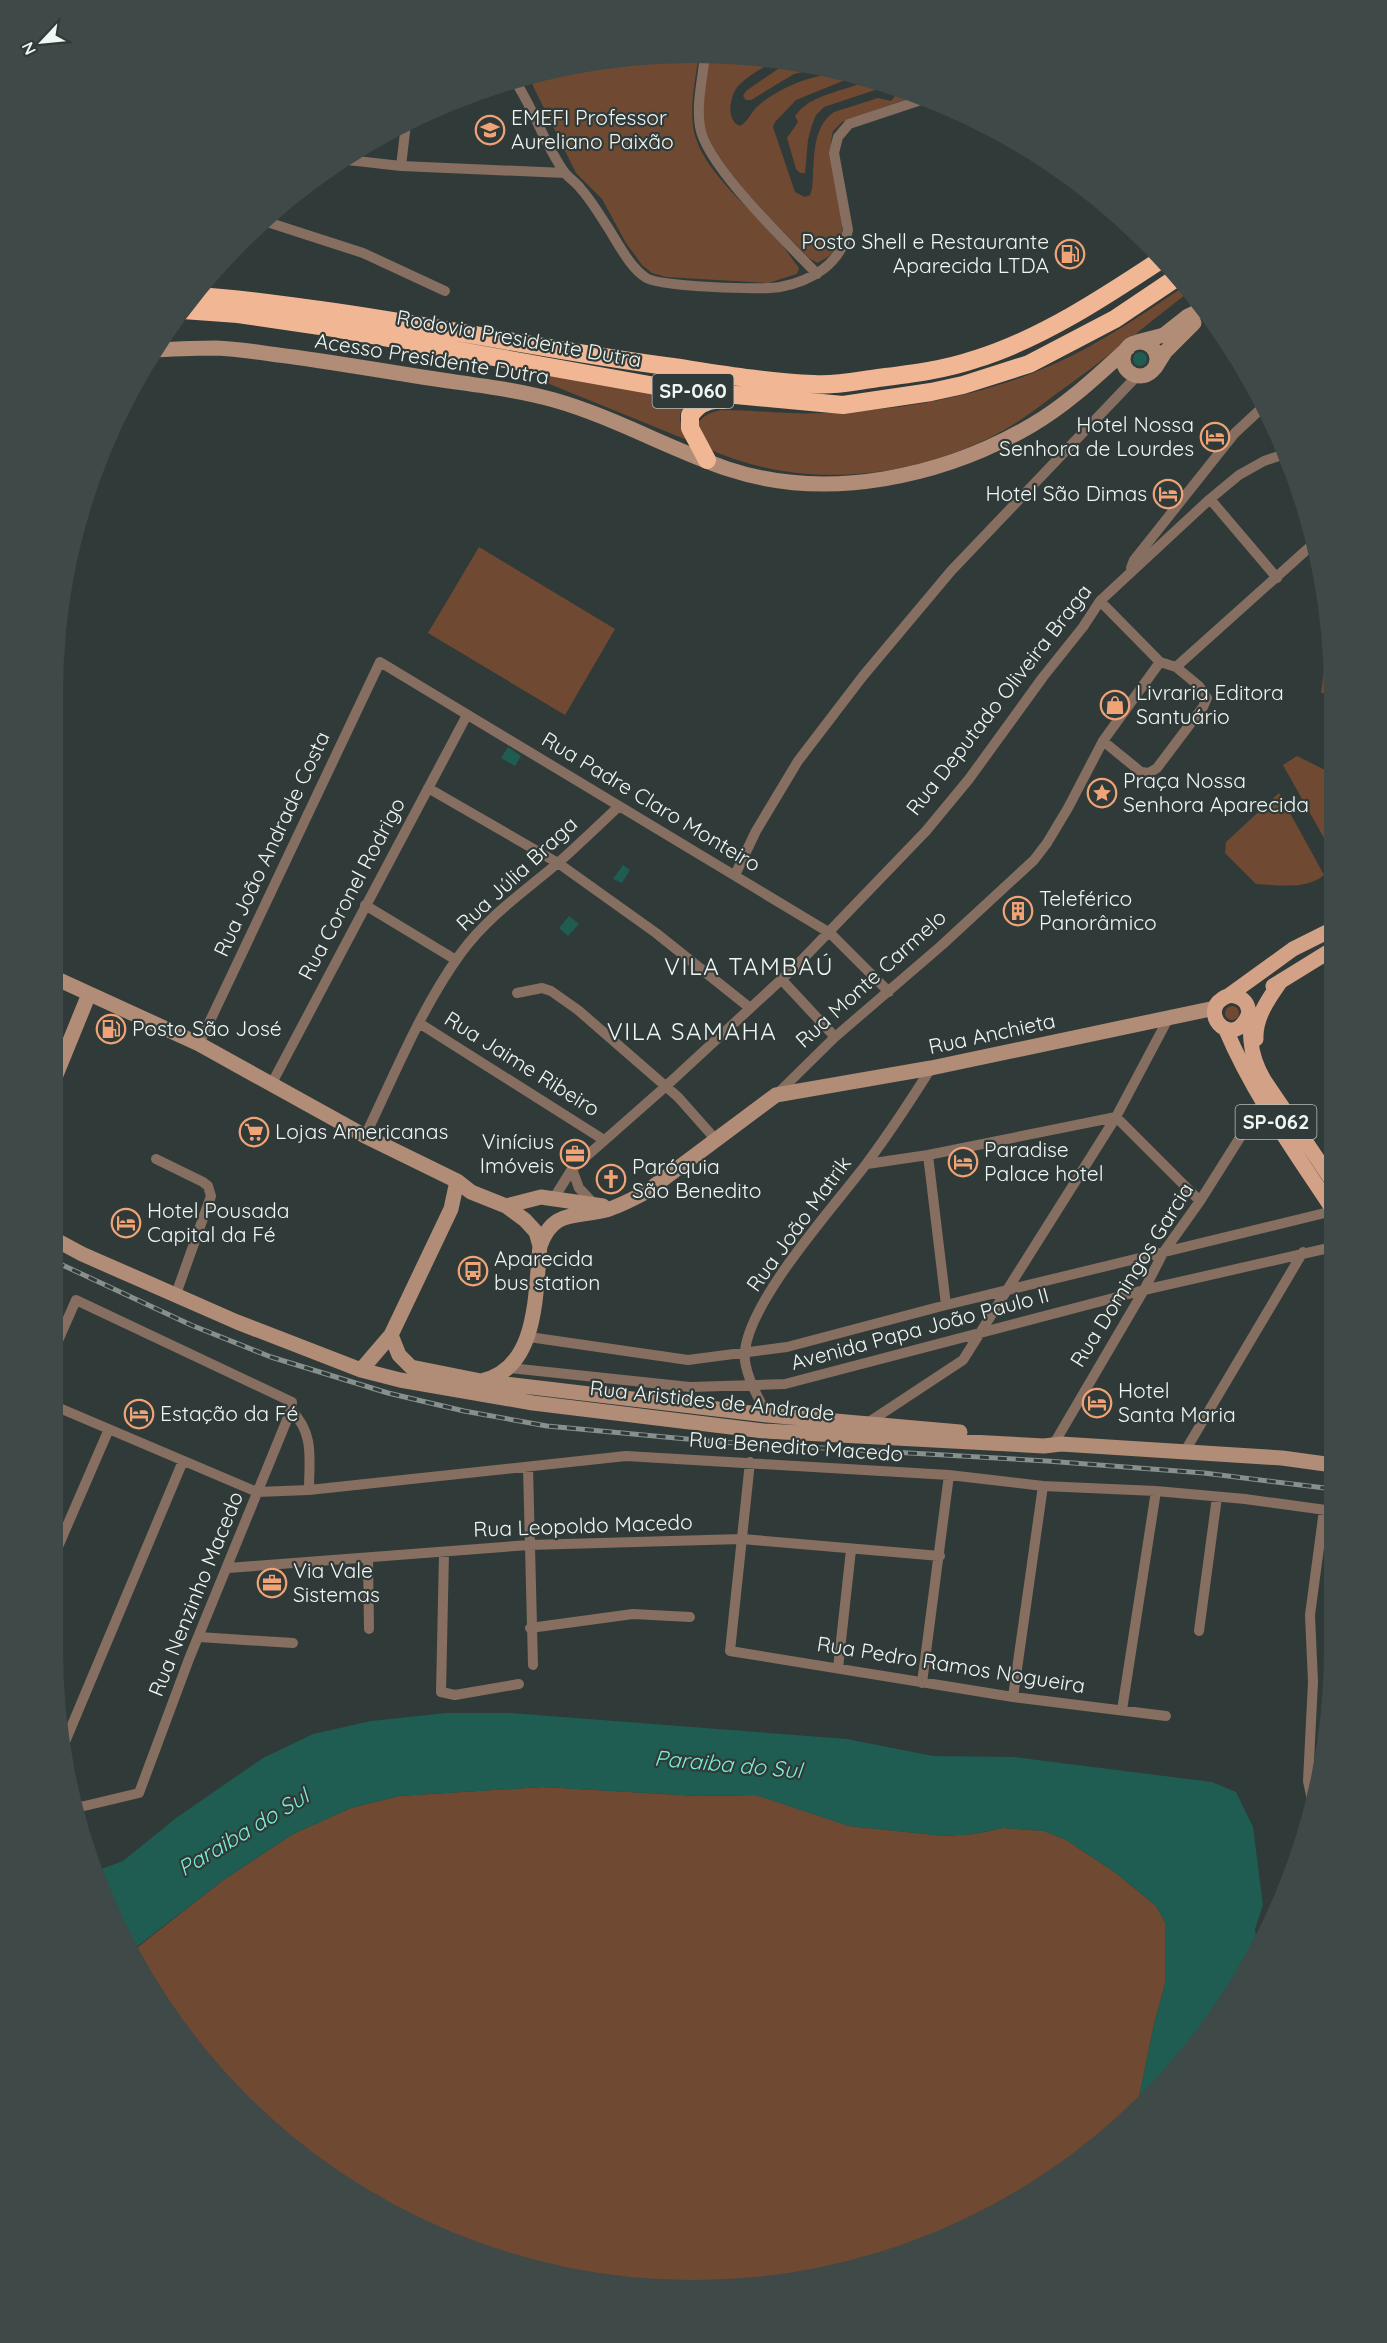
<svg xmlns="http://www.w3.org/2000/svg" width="1387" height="2343" font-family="Quicksand,sans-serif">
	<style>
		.green { fill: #704932 }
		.water { fill: #1f5c51 }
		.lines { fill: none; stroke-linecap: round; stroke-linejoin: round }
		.street { stroke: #866e60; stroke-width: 10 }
		.secondary { stroke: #b18c76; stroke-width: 15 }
		.primary { stroke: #d3a286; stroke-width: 15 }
		.highway { stroke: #f1b795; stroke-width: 18 }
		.rail-casing { stroke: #88908e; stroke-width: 5 }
		.rail { stroke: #303a38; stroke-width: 3; stroke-dasharray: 9; stroke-linecap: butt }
		.labels { text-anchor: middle; stroke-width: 4.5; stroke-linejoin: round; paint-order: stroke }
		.shield { fill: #303a38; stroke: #b6bebc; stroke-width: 1.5 }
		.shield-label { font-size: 20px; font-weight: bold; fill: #eff6f4 }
		.poi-label { font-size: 21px; fill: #eff6f4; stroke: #303a38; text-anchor: start }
		.street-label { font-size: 21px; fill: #eff6f4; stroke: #303a38 }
		.water-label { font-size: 22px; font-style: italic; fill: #7befd7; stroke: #303a38 }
		.quarter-label { font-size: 24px; letter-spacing: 1.5px; fill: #eff6f4; stroke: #303a38 }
	</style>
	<rect width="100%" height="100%" fill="#303a38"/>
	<path class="green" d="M 694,53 L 699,53 C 696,77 690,102 693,126 C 698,168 751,208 777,239 C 785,248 792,259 799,268 L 797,274 L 768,283 L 666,277 L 652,273 L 642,265 L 626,243 L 602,199 L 576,173 L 533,86 L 531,76 L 569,65 Z
		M 709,54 L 722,55 L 726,62 L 731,64 L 749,58 L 775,61 C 764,67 749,75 739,85 C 730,94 725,121 740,126 C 749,121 751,111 759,105 C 781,86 827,67 855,76 L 796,100 L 775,122 L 773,127 L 795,192 L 805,197 L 810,195 L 812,189 C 815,164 810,128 834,112 L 878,98 L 891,101 L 900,90 L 918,95 L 842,122 L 833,131 C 823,168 853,214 838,245 C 834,254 825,259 817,263 L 809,258 C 779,226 709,162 703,119 C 700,99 707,74 709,54 Z
		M 788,62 L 825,67 L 794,74 L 751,100 L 746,100 L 743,96 L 746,91 Z
		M 868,80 L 887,86 L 824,107 L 816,115 L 812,125 L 808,140 L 805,173 L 800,173 L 796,169 L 787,138 L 798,122 L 795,116 C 811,93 845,92 868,80 Z
		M 1186,285 L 1190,291 C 1145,326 1102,362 1056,394 C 1036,409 1017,424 995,435 C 905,481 796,490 704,447 L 696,427 C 702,415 709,413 721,410 C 756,410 791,415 826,413 C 903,410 982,396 1052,365 C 1100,344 1143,314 1186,285 Z
		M 548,375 L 693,399 C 674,413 679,420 687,440 L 547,383 Z
		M 479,547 L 615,629 L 565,715 L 428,633 Z
		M 1329,632 L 1333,651 L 1333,693 L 1321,693 Z
		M 1297,756 L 1333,774 L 1333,854 L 1283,765 Z
		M 1279,793 L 1324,875 C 1307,890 1278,885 1256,884 L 1225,853 L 1226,842 Z
		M1225 1013a7 7 0 1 1 14 0a7 7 0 1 1-14 0Z
		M 543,1787 L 698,1796 L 756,1795 L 849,1826 L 944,1836 L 975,1834 L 1003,1828 L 1044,1831 L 1066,1840 L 1116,1873 L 1156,1906 L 1165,1922 L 1165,1984 L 1154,2024 L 1136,2112 L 1083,2158 L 977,2224 L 899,2257 L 778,2285 L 693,2290 L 609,2285 L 488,2257 L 337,2182 L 240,2103 L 185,2039 L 145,1976 L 147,1971 L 134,1950 L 222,1881 L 293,1834 L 351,1808 L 399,1796 Z"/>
	<path class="water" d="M1133 359a7 7 0 1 1 14 0a7 7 0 1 1-14 0Z
		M 508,747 L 521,756 L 515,766 L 501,758 Z
		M 623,865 L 630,870 L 622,883 L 613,879 Z
		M 569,916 L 579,924 L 568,936 L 559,928 Z
		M 446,1713 L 511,1713 L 847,1739 L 933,1756 L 1015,1757 L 1212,1782 L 1236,1792 L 1253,1827 L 1263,1905 L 1255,1929 L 1257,1943 L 1226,2006 L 1147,2103 L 1136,2112 L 1154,2024 L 1165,1984 L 1165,1922 L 1156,1906 L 1116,1873 L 1066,1840 L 1044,1831 L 1003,1828 L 975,1834 L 944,1836 L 849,1826 L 756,1795 L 698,1796 L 543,1787 L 399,1796 L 351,1808 L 293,1834 L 222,1881 L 130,1952 L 119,1933 L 93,1872 L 123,1861 L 176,1818 L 263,1758 L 313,1734 L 371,1721 Z"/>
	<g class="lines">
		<path class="street" d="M 705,54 C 703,77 696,104 700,127 C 707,167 787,242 817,274
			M 515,81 C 534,109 545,146 565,173 C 570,179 577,183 581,189 C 591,200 599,214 607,226 C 618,243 629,266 645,277 C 657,287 761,290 780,287 C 812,281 841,264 848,230 L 834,153 L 838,137 L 849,124 L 927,98
			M 339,159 L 401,166 L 565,173
			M 401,166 L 406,124
			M 264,221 L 363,253 L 445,291
			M 1137,237 L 1160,260
			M 1210,499 L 1277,578
			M 1131,568 L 1134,560 L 1235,433 L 1264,406
			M 1100,601 L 1160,662 L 1176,667 L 1199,686 L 1207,698 L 1203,707 L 1157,768 L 1149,773 L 1141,772 L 1103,741
			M 1176,667 L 1312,545
			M 428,788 L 558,863 L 656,933 L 750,1008
			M 735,875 L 756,831 L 798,761 L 863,676 L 951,571 L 1137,376
			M 365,905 L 456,960
			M 781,979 L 835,1037
			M 517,993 L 542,988 L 551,991 L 578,1010 L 678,1097 L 717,1141
			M 419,1023 L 604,1140
			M 199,1044 L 380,662 L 830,933 L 889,992
			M 272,1083 L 467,715
			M 776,1095 L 835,1037 L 942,945 L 1034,860 L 1047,843 L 1068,808 L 1103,741 L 1160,662
			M 365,1136 C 395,1074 421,1008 461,953 C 488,916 525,891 559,862 C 579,844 599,825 619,806
			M 928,1155 L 946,1305
			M 156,1159 L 203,1182 L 208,1186 L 211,1196 L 176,1294
			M 867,1164 L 928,1155 L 1116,1117 L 1200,1201
			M 572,1169 L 579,1188 L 594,1204
			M 554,1198 L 572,1169 L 665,1087 L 797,965 L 926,831 L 969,779 L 1043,677 L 1083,627 L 1100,601 L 1210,499 L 1239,475 L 1264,461 L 1285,454
			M 529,1337 L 688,1360 L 787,1347 L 946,1305 L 1333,1211
			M 57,1343 L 76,1300 L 292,1402 L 291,1410 C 315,1434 309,1459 309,1490
			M 510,1368 L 690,1387 L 785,1384 L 1144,1290 L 1333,1247
			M 57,1407 L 257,1492 L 309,1490 L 626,1456 L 949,1475 L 1043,1486 L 1156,1491 L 1245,1499 L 1333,1511
			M 767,1415 C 758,1397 742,1370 745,1350 C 752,1297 833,1208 867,1163 C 890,1132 911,1100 931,1068
			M 866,1424 L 963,1360 L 1116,1117 L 1168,1019
			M 1052,1447 L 1144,1290 L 1163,1253 L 1200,1201 L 1263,1101
			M 1185,1451 L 1303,1252
			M 750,1462 L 730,1651 L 1013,1697 L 1166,1716
			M 528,1467 L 533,1665
			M 57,1549 L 109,1429
			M 444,1553 L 441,1692 L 455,1695 L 519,1684
			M 368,1558 L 369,1629
			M 228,1568 L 529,1545 L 742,1539 L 940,1556
			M 530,1628 L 633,1614 L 690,1617
			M 1199,1631 L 1217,1497
			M 199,1637 L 293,1643
			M 838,1668 L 851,1550
			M 922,1683 L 949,1475
			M 1013,1697 L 1043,1486
			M 1122,1710 L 1156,1491
			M 62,1749 L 183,1461
			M 1312,1800 L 1308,1781 L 1313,1682 L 1310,1615 L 1324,1510
			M 76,1808 L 139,1793 L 189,1659 L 291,1410"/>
		<path class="secondary" d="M 1137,342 L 1164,335 L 1188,316 L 1203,309
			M1123 359a17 17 0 1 1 34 0a17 17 0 1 1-34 0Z
			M 154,350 C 175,349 196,348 216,348 C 242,349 268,354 294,357 C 336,363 379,370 422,377 C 466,384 511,388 554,400 C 614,417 669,449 728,469 C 828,502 943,477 1032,425 C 1068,404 1098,375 1129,347
			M 1155,368 L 1165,352 L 1194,323
			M 55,978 L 199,1044 L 365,1136 L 457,1181 L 471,1192 L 506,1206 L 525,1220 L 536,1232 L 540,1246 C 535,1292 539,1369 481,1381
			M 56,1075 L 89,994
			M 506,1206 L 541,1197 L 603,1206
			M 56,1240 L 82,1254 L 237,1322 L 361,1370 L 400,1380 L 533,1403 L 764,1431 L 1044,1446 L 1061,1444 L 1282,1458 L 1333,1465
			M 540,1246 C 553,1209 575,1218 606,1210 C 620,1206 633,1199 646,1192 L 776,1095 L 931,1068 L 1215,1008
			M 391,1335 L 399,1355 L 411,1367 L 481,1381 L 767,1415 L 960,1432
			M 361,1370 L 391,1335 L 451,1209 L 457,1181"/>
		<path class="primary" d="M 1273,986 L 1333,949
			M 1228,996 L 1293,949 L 1333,929
			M 1249,1013 C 1234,1052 1199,1014 1222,999 C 1226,996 1231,995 1235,996 C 1241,997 1247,1002 1248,1008 C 1251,1018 1250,1030 1251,1041 C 1252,1055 1257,1068 1264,1080 L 1333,1182
			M 1226,1030 C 1253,1094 1295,1152 1333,1210
			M 1256,1039 C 1255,1017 1269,998 1281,981"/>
		<path class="highway" d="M 195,296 C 237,298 278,304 320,310 C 438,326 554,352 673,367 C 719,374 766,382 813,384 C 834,386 856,381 878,378 C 911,374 944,370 976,359 C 1041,339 1106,296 1162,259
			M 183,310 L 238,314 L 327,327 L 672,389 L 843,405 L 931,392 L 963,385 L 1029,364 L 1115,319 L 1179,276
			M 707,460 L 690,428 L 690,415 C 698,404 709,398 723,400"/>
		<g class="rail-casing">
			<path id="rail" d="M 56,1262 L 191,1325 L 271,1357 L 388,1393 L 464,1411 L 547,1426 L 719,1442 L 1047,1461 L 1204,1473 L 1333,1489"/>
		</g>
		<use href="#rail" class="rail"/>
	</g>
	<defs>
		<g id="school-ring" transform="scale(1.5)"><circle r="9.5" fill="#303a38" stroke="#efa376" stroke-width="1.5"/><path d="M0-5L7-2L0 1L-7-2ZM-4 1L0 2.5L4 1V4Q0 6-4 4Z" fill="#efa376"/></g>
		<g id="fuel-ring" transform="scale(1.5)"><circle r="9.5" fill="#303a38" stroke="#efa376" stroke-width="1.5"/><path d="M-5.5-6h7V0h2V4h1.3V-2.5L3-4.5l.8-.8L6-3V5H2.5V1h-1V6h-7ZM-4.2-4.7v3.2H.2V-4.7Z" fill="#efa376"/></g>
		<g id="hotel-ring" transform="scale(1.5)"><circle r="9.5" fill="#303a38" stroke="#efa376" stroke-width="1.5"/><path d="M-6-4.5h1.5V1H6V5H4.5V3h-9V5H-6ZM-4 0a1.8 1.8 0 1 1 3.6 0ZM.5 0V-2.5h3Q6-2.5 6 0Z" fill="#efa376"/></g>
		<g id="shop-ring" transform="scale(1.5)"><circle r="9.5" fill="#303a38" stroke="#efa376" stroke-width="1.5"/><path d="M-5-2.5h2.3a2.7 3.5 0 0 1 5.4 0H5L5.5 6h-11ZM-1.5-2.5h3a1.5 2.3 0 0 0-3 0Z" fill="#efa376"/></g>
		<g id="sight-ring" transform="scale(1.5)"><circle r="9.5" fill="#303a38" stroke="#efa376" stroke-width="1.5"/><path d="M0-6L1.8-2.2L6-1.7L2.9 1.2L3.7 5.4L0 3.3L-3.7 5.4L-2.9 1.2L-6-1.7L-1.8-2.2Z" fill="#efa376"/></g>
		<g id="building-ring" transform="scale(1.5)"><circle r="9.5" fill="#303a38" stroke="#efa376" stroke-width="1.5"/><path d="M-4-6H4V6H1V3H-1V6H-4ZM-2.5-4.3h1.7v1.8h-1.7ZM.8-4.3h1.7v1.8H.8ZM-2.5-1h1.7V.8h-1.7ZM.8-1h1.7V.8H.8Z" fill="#efa376"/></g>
		<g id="supermarket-ring" transform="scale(1.5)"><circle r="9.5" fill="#303a38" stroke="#efa376" stroke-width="1.5"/><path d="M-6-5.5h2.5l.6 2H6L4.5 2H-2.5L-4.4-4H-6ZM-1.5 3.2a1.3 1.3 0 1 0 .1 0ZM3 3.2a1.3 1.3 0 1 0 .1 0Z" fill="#efa376"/></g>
		<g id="office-ring" transform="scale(1.5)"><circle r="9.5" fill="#303a38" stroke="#efa376" stroke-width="1.5"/><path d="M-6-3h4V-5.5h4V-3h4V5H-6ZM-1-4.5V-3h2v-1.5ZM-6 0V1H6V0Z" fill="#efa376"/></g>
		<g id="church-ring" transform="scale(1.5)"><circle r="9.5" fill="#303a38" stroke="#efa376" stroke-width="1.5"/><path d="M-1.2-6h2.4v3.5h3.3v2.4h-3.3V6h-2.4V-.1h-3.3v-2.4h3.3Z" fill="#efa376"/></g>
		<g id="bus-ring" transform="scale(1.5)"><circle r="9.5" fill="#303a38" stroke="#efa376" stroke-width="1.5"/><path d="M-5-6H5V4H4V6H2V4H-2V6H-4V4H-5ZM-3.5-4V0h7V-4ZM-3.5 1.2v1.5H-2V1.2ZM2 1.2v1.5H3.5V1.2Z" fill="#efa376"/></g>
	</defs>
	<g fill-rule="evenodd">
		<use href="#school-ring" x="490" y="130"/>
		<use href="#fuel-ring" x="1070" y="254"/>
		<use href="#hotel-ring" x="1215" y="437"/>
		<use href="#hotel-ring" x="1168" y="494"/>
		<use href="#shop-ring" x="1115" y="705"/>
		<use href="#sight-ring" x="1102" y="793"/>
		<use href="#building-ring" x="1018" y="911"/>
		<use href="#fuel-ring" x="111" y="1029"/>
		<use href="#supermarket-ring" x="254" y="1132"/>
		<use href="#office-ring" x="575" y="1154"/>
		<use href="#hotel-ring" x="963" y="1162"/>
		<use href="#church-ring" x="611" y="1179"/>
		<use href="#hotel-ring" x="126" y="1223"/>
		<use href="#bus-ring" x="473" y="1271"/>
		<use href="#hotel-ring" x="1097" y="1403"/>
		<use href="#hotel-ring" x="139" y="1414"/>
		<use href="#office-ring" x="272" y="1583"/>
	</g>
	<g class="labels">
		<g class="shield">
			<rect x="652.5" y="374" width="81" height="34" rx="4.5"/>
			<rect x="1235.5" y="1105" width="81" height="34" rx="4.5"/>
		</g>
		<g class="shield-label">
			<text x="693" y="398">SP-060</text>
			<text x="1276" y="1129">SP-062</text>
		</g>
		<g class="poi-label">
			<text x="511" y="125">EMEFI Professor<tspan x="511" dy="24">Aureliano Paixão</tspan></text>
			<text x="1049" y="249" text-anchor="end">Posto Shell e Restaurante<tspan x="1049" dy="24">Aparecida LTDA</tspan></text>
			<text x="1194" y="432" text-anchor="end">Hotel Nossa<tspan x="1194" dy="24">Senhora de Lourdes</tspan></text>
			<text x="1147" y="501" text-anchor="end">Hotel São Dimas</text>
			<text x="1136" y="700">Livraria Editora<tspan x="1136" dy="24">Santuário</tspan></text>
			<text x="1123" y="788">Praça Nossa<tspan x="1123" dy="24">Senhora Aparecida</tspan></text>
			<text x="1039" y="906">Teleférico<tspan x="1039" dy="24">Panorâmico</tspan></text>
			<text x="132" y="1036">Posto São José</text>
			<text x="275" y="1139">Lojas Americanas</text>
			<text x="554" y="1149" text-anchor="end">Vinícius<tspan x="554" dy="24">Imóveis</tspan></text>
			<text x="984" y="1157">Paradise<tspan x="984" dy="24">Palace hotel</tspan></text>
			<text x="632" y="1174">Paróquia<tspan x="632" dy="24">São Benedito</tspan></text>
			<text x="147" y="1218">Hotel Pousada<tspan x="147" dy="24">Capital da Fé</tspan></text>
			<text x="494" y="1266">Aparecida<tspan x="494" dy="24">bus station</tspan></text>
			<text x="1118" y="1398">Hotel<tspan x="1118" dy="24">Santa Maria</tspan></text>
			<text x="160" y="1421">Estação da Fé</text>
			<text x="293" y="1578">Via Vale<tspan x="293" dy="24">Sistemas</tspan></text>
		</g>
		<g class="street-label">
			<text transform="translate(519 339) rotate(10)" y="7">Rodovia Presidente Dutra</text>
			<text transform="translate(432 359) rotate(9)" y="7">Acesso Presidente Dutra</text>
			<text transform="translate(999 700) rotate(-52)" y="7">Rua Deputado Oliveira Braga</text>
			<text transform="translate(651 802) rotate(31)" y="7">Rua Padre Claro Monteiro</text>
			<text transform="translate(272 844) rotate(-65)" y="7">Rua João Andrade Costa</text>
			<text transform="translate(517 874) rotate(-43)" y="7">Rua Júlia Braga</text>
			<text transform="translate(352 889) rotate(-62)" y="7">Rua Coronel Rodrigo</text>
			<text transform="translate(871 979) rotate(-42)" y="7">Rua Monte Carmelo</text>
			<text transform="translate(992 1034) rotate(-12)" y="7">Rua Anchieta</text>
			<text transform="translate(522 1064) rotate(32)" y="7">Rua Jaime Ribeiro</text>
			<text transform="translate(799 1224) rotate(-54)" y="7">Rua João Matrik</text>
			<text transform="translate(1132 1275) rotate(-58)" y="7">Rua Domingos Garcia</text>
			<text transform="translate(920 1329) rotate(-15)" y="7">Avenida Papa João Paulo II</text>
			<text transform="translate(712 1401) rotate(6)" y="7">Rua Aristides de Andrade</text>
			<text transform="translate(796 1447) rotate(4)" y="7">Rua Benedito Macedo</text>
			<text transform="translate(583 1526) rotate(-2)" y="7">Rua Leopoldo Macedo</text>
			<text transform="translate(196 1594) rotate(-68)" y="7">Rua Nenzinho Macedo</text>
			<text transform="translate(951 1665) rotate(9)" y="7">Rua Pedro Ramos Nogueira</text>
		</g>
		<g class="water-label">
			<text transform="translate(728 1764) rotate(5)" y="8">Paraiba do Sul</text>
			<text transform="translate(243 1832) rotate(-31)" y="8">Paraiba do Sul</text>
		</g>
		<g class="quarter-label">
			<text x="749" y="975">VILA TAMBAÚ</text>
			<text x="692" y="1040">VILA SAMAHA</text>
		</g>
	</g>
	<path d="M0 0H1387V2343H0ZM693 63H694A630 630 0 0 1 1324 693V1650A630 630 0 0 1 694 2280H693A630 630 0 0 1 63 1650V693A630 630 0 0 1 693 63Z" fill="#3f4947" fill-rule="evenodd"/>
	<g transform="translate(42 42) rotate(244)" stroke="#303a38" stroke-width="4.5" paint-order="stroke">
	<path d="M0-4.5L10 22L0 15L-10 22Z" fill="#eff6f4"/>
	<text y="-9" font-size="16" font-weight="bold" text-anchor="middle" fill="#eff6f4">N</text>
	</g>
</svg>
